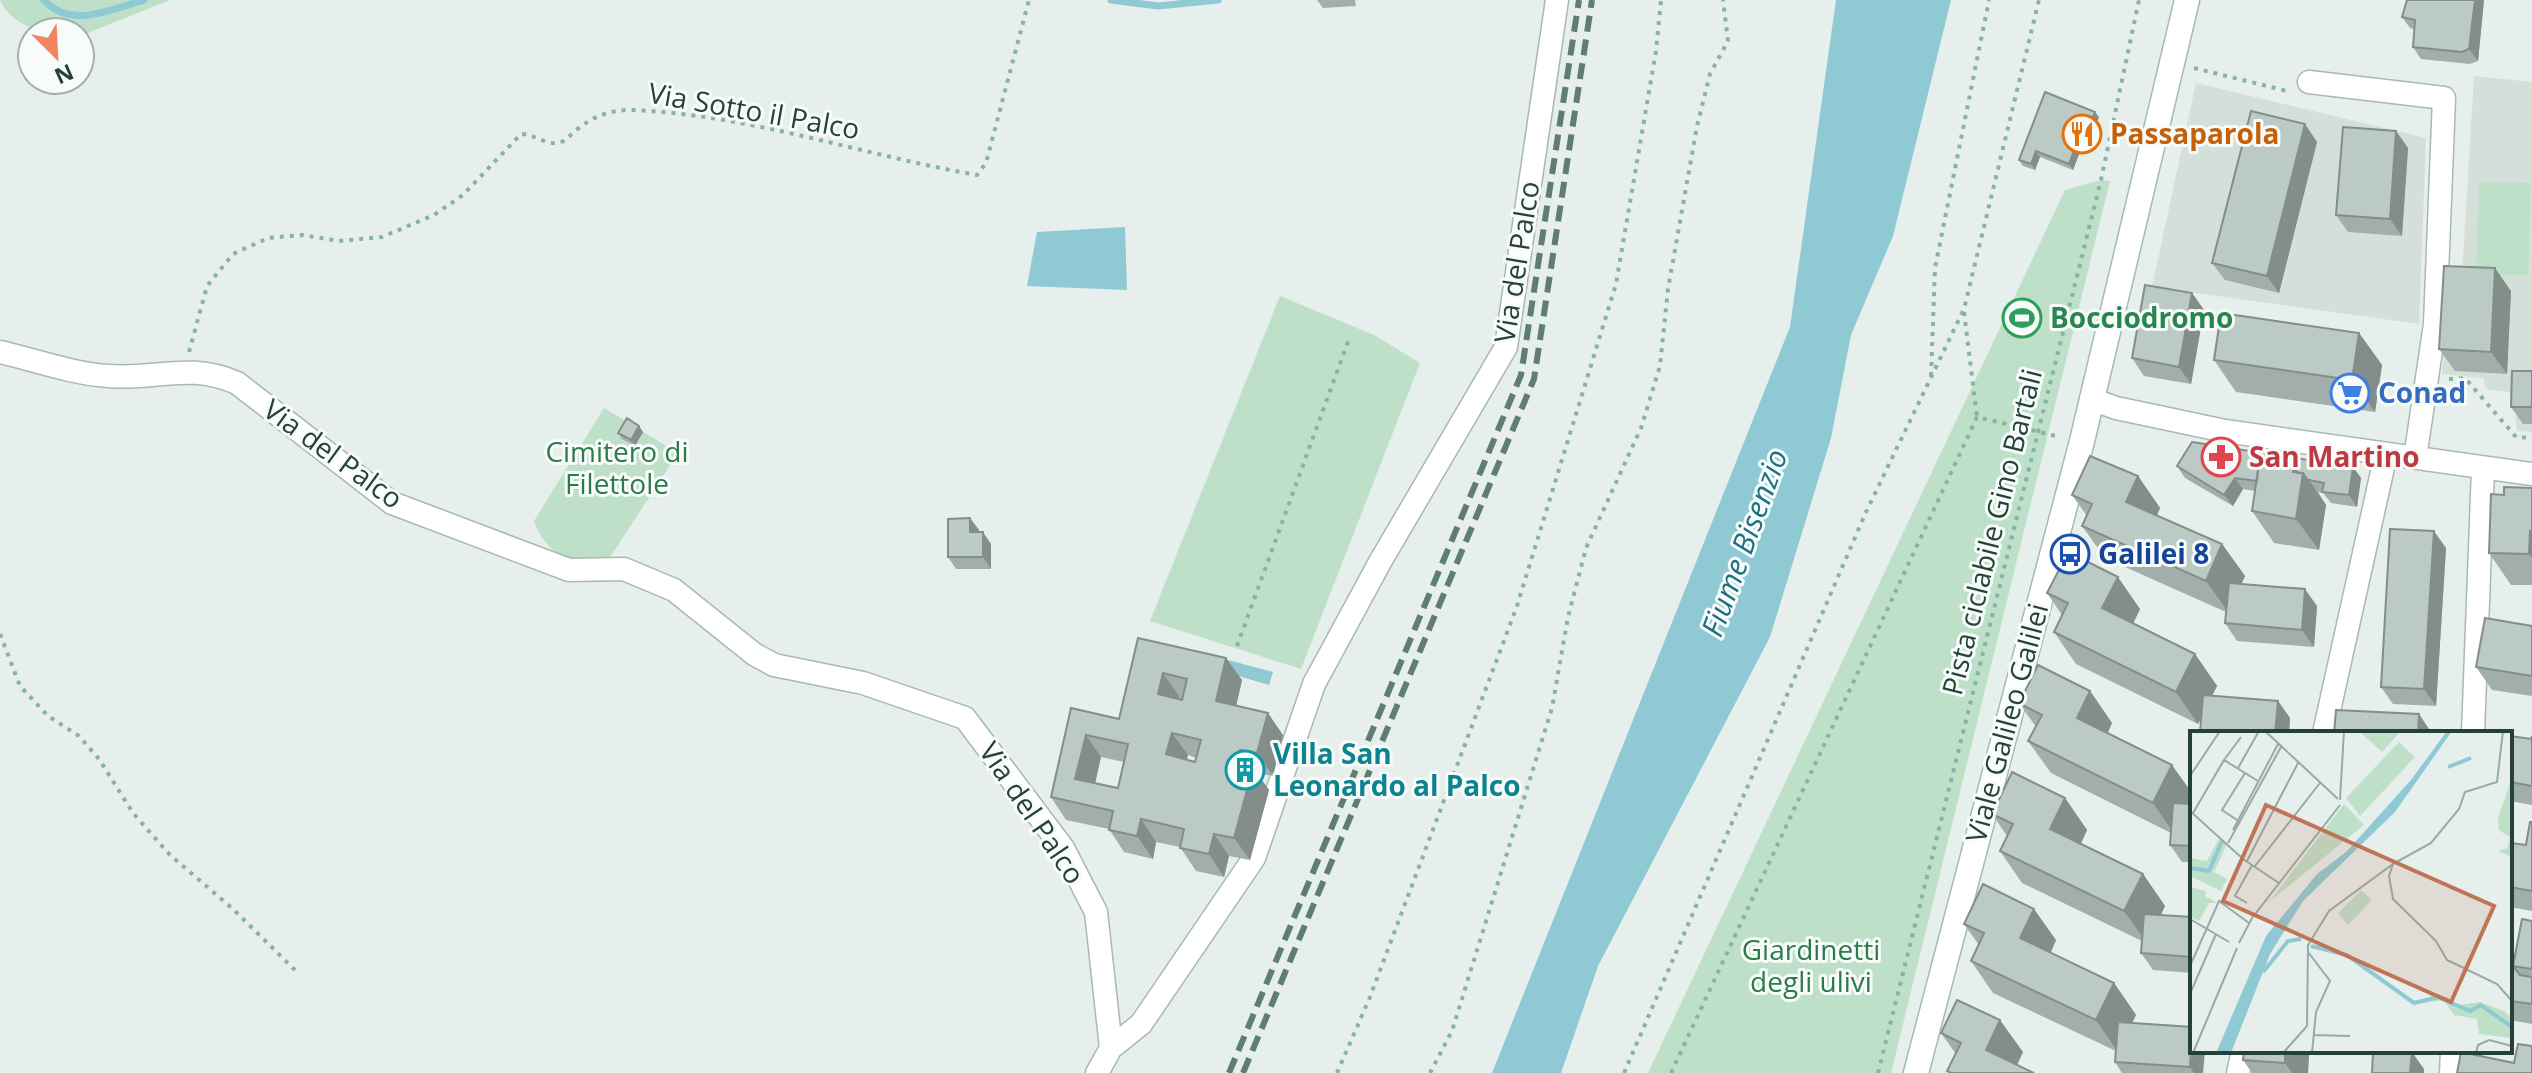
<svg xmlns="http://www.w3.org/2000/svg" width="2532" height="1073" font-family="'Open Sans',sans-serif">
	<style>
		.built { fill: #d4dfda }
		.green { fill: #bfe0c8 }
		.water { fill: #8ec9d4 }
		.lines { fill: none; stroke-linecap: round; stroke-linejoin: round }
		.stream { stroke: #8ec9d4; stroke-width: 7 }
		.minor-casing { stroke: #a8b8b2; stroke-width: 25 }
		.secondary-casing { stroke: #a4bbb3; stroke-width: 27 }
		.path { stroke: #86b3a5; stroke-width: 4; stroke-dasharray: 4 6; stroke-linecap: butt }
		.minor { stroke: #fff; stroke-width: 22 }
		.secondary { stroke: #fff; stroke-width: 24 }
		.rail { stroke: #5f7d75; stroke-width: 6; stroke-dasharray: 16 8; stroke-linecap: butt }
		.wall { fill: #a1aea9; fill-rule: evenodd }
		.shaded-wall { fill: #838d89 }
		.building { fill: #bbcac4; stroke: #838d89; stroke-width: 2; fill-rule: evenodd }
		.labels { text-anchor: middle; stroke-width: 6; stroke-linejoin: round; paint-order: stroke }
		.street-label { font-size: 28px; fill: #24423a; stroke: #f7fbf9 }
		.food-label { font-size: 28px; font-weight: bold; fill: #c56008; stroke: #f7fbf9; text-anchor: start }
		.leisure-label { font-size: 28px; font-weight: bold; fill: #27864d; stroke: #f7fbf9; text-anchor: start }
		.shop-label { font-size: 28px; font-weight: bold; fill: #366cbe; stroke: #f7fbf9; text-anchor: start }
		.park-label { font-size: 28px; fill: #2d7a4b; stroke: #f7fbf9 }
		.health-label { font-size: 28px; font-weight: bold; fill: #be3a42; stroke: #f7fbf9; text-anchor: start }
		.transit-label { font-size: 28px; font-weight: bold; fill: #164399; stroke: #f7fbf9; text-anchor: start }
		.culture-label { font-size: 28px; font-weight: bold; fill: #0d838f; stroke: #f7fbf9; text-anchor: start }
		.water-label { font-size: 30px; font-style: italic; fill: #1c6f80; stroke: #f7fbf9 }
		.inset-river { fill: none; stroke: #8ec9d4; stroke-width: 4 }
		.inset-road { fill: none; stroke: #98aaa4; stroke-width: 2 }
		.view { fill: #c07456; fill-opacity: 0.15; stroke: #c07456; stroke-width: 4 }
		.inset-edge { fill: none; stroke: #24423a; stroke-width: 4 }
	</style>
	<rect width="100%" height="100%" fill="#e6efeb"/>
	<path class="built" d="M 2474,76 L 2532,82 L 2532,432 L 2517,431 L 2514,393 L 2486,389 L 2483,378 L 2442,374 L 2449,283 L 2462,276 Z
		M 2196,83 L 2426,138 L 2419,324 L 2152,287 Z"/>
	<path class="green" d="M 0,0 L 170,0 L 80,36 L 80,32 C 50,32 14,32 0,0 Z
		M 2101,180 L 2110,181 L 1891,1073 L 1648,1073 L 2065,190 Z
		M 2479,182 L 2531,183 L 2528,275 L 2476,274 Z
		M 1280,296 L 1374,335 L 1420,363 L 1301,669 L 1150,621 Z
		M 604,408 L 678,453 L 605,565 C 569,562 548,557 534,521 Z"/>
	<path class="water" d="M 1836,0 L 1951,0 L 1893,236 L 1851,335 L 1831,438 L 1770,637 L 1598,966 L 1561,1073 L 1492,1073 L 1790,327 Z
		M 1125,227 L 1127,290 L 1027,286 L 1037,232 Z
		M 1228,660 L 1273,672 L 1269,685 L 1225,672 Z"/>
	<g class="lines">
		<path class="stream" d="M 44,0 C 70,30 111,9 144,0
			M 1111,0 L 1158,6 L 1218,0"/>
		<g class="minor-casing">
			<path id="minor" d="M 2309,82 L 2444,98 L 2435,324 L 2415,458
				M 0,352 C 35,360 73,374 109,376 C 157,380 189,362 237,383 L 392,503 L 569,570 L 624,569 L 674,590 L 754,654 L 774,665 L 863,683 L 965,718 L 1063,848 L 1096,912 L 1111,1048 L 1141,1024 L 1254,858 L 1314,684 L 1380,562 L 1506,347 L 1557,0
				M 2091,399 L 2116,408 L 2225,431 L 2532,474
				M 2324,733 L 2386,454
				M 2473,733 L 2483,469
				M 1097,1073 L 1111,1048
				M 2238,1073 L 2243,1051
				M 2451,1073 L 2452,1051"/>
		</g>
		<g class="secondary-casing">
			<path id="secondary" d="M 1916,1073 L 2082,441 L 2187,0"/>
		</g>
		<path class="path" d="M 2194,68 L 2291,92
			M 1964,312 L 1977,417
			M 189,352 L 207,286 L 233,254 L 268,238 L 302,235 L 339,241 L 382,237 L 434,215 L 463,195 L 521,134 C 535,134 547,147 561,142 C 566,141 571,134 575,131 C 592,117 609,110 630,110 C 748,114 862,155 977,175 L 986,163 L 1029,0
			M 1931,376 L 1935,268 L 1989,0
			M 2449,379 L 2465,378 L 2516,437 L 2532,438
			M 0,634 L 20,686 L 48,716 L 79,736 L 99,759 L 133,813 L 170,855 L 233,909 L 299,974
			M 1237,646 L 1349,339
			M 1337,1073 L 1370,997 L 1517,606 L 1616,284 L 1656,51 L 1661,0
			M 1430,1073 L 1452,1031 L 1552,708 L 1568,617 L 1586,548 L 1641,428 L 1660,366 L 1668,289 L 1697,126 L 1710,74 L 1728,41 L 1723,0
			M 1624,1073 L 1866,512 L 1964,309 L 2039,0
			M 1671,1073 L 1977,417 L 2060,437
			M 1878,1073 L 2101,180 L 2139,0"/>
		<use href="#minor" class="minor"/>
		<use href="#secondary" class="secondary"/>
		<path class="rail" d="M 1229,1073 L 1521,375 L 1579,0
			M 1243,1073 L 1534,379 L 1592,0"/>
	</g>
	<path class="wall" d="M 1317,0 L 1355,0 L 1356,6 L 1323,8 Z
		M 2484,0 L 2478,61 L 2470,64 L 2421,59 L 2413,47 L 2414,29 L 2410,28 L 2402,17 Z
		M 2099,117 L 2086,151 L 2081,149 L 2073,170 L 2040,157 L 2035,170 L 2023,166 L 2019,160 Z
		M 2396,131 L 2408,148 L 2402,236 L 2348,232 L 2336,215 Z
		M 2317,142 L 2279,293 L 2225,280 L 2212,263 Z
		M 2511,291 L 2507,374 L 2455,371 L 2439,349 Z
		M 2192,293 L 2204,310 L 2191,384 L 2144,376 L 2132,358 Z
		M 2359,333 L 2382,365 L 2375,412 L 2236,392 L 2214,360 Z
		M 2532,371 L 2532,424 L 2523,424 L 2511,407 Z
		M 643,432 L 635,446 L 622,439 L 618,433 Z
		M 2177,466 L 2353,467 L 2361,478 L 2357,507 L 2331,503 L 2323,493 L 2318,492 L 2326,505 L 2319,550 L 2274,543 L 2252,511 L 2255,491 L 2243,489 L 2233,506 L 2185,478 Z
		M 2138,476 L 2160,508 L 2157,516 L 2222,544 L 2245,576 L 2241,584 L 2317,606 L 2314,647 L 2237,641 L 2225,623 L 2226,612 L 2105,558 L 2082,526 L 2087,516 L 2072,495 Z
		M 2532,488 L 2532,585 L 2511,585 L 2489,553 L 2504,495 Z
		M 970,518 L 979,532 L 991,544 L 991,569 L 956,569 L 948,557 Z
		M 2446,548 L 2436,706 L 2393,704 L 2381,687 Z
		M 2047,593 L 2140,609 L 2133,624 L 2195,654 L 2217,686 L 2212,696 L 2278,701 L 2290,718 L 2289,733 L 2200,733 L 2201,719 L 2198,724 L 2076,664 L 2054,632 L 2062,615 Z
		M 2532,626 L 2532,696 L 2492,690 L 2476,667 Z
		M 1138,638 L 1226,658 L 1242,680 L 1236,706 L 1283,735 L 1273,776 L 1257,773 L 1269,790 L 1250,860 L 1229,856 L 1224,877 L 1196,871 L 1180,847 L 1156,842 L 1153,859 L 1124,852 L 1109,829 L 1066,820 L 1051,797 L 1071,708 L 1119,719 ZM 1188,755 L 1196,758 L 1195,762 L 1187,760 ZM 1101,757 L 1124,762 L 1118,788 L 1095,783 Z
		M 2090,691 L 2112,723 L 2108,733 L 2192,793 L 2192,802 L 2191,804 L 2192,804 L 2192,862 L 2182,862 L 2170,845 L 2171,833 L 2051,773 L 2028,741 L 2036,727 L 2019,703 Z
		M 2510,736 L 2531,739 L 2532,736 L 2532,805 L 2510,801 Z
		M 2065,798 L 2087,830 L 2081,844 L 2143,874 L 2165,906 L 2161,915 L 2192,917 L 2192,973 L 2153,970 L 2141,953 L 2142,941 L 2022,883 L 2000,851 L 2007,836 L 1992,814 Z
		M 2532,822 L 2532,911 L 2510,907 L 2510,843 L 2526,845 Z
		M 2532,921 L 2532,1024 L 2510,1020 L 2510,954 L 2515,955 Z
		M 1964,924 L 2056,940 L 2051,953 L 2114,983 L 2136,1015 L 2132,1023 L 2203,1073 L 2122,1073 L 2115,1062 L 2116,1051 L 1993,993 L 1971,961 L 1979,945 Z
		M 1941,1033 L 2023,1052 L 2017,1065 L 2034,1073 L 1949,1073 L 1947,1071 L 1956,1054 Z
		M 2244,1051 L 2308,1051 L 2309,1054 L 2308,1073 L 2252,1073 L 2243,1060 Z
		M 2335,1051 L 2395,1051 L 2424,1069 L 2424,1073 L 2372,1073 L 2373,1053 Z"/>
	<path class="shaded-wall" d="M 2475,0 L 2484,0 L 2478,61 L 2469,49 Z
		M 2095,112 L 2099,117 L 2086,151 L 2081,145 Z
		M 2305,124 L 2317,142 L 2279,293 L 2267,276 Z
		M 2396,131 L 2408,148 L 2402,236 L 2390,219 Z
		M 2077,143 L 2081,149 L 2073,170 L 2069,164 Z
		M 2036,151 L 2040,157 L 2035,170 L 2031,164 Z
		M 2495,268 L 2511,291 L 2507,374 L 2491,352 Z
		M 2192,293 L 2204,310 L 2191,384 L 2179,367 Z
		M 2359,333 L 2382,365 L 2375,412 L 2352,380 Z
		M 639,426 L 643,432 L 635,446 L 631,440 Z
		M 2294,467 L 2303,473 L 2309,480 L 2326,505 L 2319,550 L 2296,519 L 2293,472 Z
		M 2353,467 L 2361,478 L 2357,507 L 2349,495 Z
		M 2138,476 L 2160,508 L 2148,534 L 2126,502 Z
		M 2235,478 L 2243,489 L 2233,506 L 2224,495 Z
		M 970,518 L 979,530 L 979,544 L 970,532 Z
		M 2434,531 L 2446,548 L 2436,706 L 2424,689 Z
		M 2530,531 L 2532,534 L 2532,558 L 2529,554 Z
		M 983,532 L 991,544 L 991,569 L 983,557 Z
		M 2222,544 L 2245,576 L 2229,613 L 2206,581 Z
		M 2118,577 L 2140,609 L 2125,640 L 2102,608 Z
		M 2305,589 L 2317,606 L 2314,647 L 2302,630 Z
		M 2195,654 L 2217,686 L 2198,724 L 2176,692 Z
		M 1226,658 L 1242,680 L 1232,724 L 1216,701 Z
		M 1163,673 L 1179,696 L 1174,717 L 1158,694 Z
		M 2090,691 L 2112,723 L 2099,750 L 2077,718 Z
		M 2278,701 L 2290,718 L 2289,733 L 2275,733 Z
		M 1268,713 L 1283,735 L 1273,776 L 1257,753 Z
		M 2419,714 L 2431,732 L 2431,733 L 2418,733 Z
		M 1172,733 L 1188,755 L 1182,777 L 1166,754 Z
		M 1086,735 L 1101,757 L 1091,801 L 1075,779 Z
		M 1240,750 L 1269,790 L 1250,860 L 1234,838 L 1236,763 Z
		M 2172,765 L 2192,793 L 2192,802 L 2175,835 L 2153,803 Z
		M 2065,798 L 2087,830 L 2072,861 L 2050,829 Z
		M 1141,819 L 1156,842 L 1153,859 L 1137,836 Z
		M 1214,834 L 1229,856 L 1224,877 L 1209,854 Z
		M 2143,874 L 2165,906 L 2147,943 L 2124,911 Z
		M 2034,909 L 2056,940 L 2042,970 L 2020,938 Z
		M 2114,983 L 2136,1015 L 2118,1052 L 2096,1020 Z
		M 2000,1020 L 2023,1052 L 2013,1073 L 1986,1050 Z
		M 2192,1051 L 2205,1051 L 2203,1073 L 2194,1073 L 2190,1067 Z
		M 2285,1051 L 2308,1051 L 2309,1054 L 2308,1073 L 2292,1073 L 2285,1063 Z
		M 2412,1052 L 2424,1069 L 2424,1073 L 2410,1073 Z"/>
	<path class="building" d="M 2407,0 L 2475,0 L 2469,49 L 2462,52 L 2413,47 L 2415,20 L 2402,17 Z
		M 2045,92 L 2095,112 L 2081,145 L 2077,143 L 2069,164 L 2036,151 L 2031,164 L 2019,160 Z
		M 2251,111 L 2305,124 L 2267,276 L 2212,263 Z
		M 2343,127 L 2396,131 L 2390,219 L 2336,215 Z
		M 2444,266 L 2495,268 L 2491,352 L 2439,349 Z
		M 2145,285 L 2192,293 L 2179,367 L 2132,358 Z
		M 2221,313 L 2359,333 L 2352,380 L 2214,360 Z
		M 2512,371 L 2532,371 L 2532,407 L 2511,407 Z
		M 627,418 L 639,426 L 631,440 L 618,433 Z
		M 2192,442 L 2353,467 L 2349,495 L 2322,492 L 2324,483 L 2309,480 L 2309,482 L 2303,473 L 2298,473 L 2294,467 L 2259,463 L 2257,481 L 2235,478 L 2224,495 L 2177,466 Z
		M 2090,456 L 2138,476 L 2126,502 L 2222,544 L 2206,581 L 2082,526 L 2092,504 L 2072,495 Z
		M 2259,463 L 2294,467 L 2293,472 L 2303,473 L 2296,519 L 2252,511 Z
		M 2504,487 L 2532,488 L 2532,532 L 2530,531 L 2529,554 L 2489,553 L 2491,494 L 2504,495 Z
		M 970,518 L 970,532 L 983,532 L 983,557 L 948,557 L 948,519 Z
		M 2390,529 L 2434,531 L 2424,689 L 2381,687 Z
		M 2068,552 L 2118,577 L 2102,608 L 2195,654 L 2176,692 L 2054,632 L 2068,603 L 2047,593 Z
		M 2229,583 L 2305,589 L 2302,630 L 2225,623 Z
		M 2485,618 L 2532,626 L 2532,676 L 2476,667 Z
		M 1138,638 L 1226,658 L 1216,701 L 1268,713 L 1257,753 L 1240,750 L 1236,763 L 1253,768 L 1234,838 L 1214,834 L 1209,854 L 1180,848 L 1184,829 L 1141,819 L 1137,836 L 1109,830 L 1113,811 L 1051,797 L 1071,708 L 1119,719 ZM 1163,673 L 1187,679 L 1182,700 L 1158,694 ZM 1172,733 L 1201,740 L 1195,762 L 1166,754 ZM 1086,735 L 1128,744 L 1118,788 L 1075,779 Z
		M 2038,665 L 2090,691 L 2077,718 L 2172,765 L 2153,803 L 2028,741 L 2042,715 L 2019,703 Z
		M 2203,695 L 2278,701 L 2275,733 L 2200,733 Z
		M 2336,710 L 2419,714 L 2418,733 L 2334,733 Z
		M 2480,730 L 2496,733 L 2480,733 Z
		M 2510,736 L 2531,739 L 2532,736 L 2532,786 L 2510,782 Z
		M 2012,772 L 2065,798 L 2050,829 L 2143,874 L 2124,911 L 2000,851 L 2013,824 L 1992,814 Z
		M 2173,803 L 2192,804 L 2192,846 L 2170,845 Z
		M 2530,822 L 2532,822 L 2532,891 L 2510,887 L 2510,843 L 2526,845 Z
		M 1983,884 L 2034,909 L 2020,938 L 2114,983 L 2096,1020 L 1971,961 L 1984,933 L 1964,924 Z
		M 2144,914 L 2192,917 L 2192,957 L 2141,953 Z
		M 2522,919 L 2532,921 L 2532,969 L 2513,966 Z
		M 2510,954 L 2515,955 L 2513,966 L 2520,975 L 2532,977 L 2532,1004 L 2510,1001 Z
		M 1957,1000 L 2000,1020 L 1986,1050 L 2034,1073 L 1951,1073 L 1947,1071 L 1961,1043 L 1941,1033 Z
		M 2118,1022 L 2192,1027 L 2190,1067 L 2115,1062 Z
		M 2518,1044 L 2532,1046 L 2532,1073 L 2457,1073 L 2461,1052 L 2514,1063 Z
		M 2244,1051 L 2285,1051 L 2285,1063 L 2243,1060 Z
		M 2373,1051 L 2412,1052 L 2410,1073 L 2372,1073 Z"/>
	<defs>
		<g id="restaurant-ring" transform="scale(2)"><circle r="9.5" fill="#f7fbf9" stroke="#e8710a" stroke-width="1.5"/><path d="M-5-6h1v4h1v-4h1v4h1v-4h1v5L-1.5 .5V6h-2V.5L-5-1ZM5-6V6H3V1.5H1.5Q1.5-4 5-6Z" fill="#e8710a"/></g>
		<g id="stadium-ring" transform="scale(2)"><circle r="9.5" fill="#f7fbf9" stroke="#2e9e5b" stroke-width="1.5"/><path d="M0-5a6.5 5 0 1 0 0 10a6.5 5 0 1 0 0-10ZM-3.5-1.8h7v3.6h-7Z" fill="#2e9e5b"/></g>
		<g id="supermarket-ring" transform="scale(2)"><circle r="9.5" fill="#f7fbf9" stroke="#3f7fe0" stroke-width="1.5"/><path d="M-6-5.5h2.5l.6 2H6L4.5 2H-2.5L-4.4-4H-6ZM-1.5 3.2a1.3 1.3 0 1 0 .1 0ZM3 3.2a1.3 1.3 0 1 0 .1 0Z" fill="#3f7fe0"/></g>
		<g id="pharmacy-ring" transform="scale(2)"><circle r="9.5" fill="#f7fbf9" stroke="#e0444e" stroke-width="1.5"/><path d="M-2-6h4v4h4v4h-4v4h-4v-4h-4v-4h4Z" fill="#e0444e"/></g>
		<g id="bus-ring" transform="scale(2)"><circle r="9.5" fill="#f7fbf9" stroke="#1a4fb4" stroke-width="1.5"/><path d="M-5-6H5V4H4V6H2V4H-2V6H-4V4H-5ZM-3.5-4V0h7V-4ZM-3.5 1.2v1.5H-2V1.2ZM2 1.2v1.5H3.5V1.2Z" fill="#1a4fb4"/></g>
		<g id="building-ring" transform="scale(2)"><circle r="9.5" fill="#f7fbf9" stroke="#0f9aa8" stroke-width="1.5"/><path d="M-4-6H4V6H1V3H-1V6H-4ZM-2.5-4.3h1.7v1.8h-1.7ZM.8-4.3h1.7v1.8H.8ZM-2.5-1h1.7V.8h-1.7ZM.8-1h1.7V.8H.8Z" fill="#0f9aa8"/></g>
	</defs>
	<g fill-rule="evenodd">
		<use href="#restaurant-ring" x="2082" y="134"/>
		<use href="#stadium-ring" x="2022" y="318"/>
		<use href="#supermarket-ring" x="2350" y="393"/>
		<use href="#pharmacy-ring" x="2221" y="457"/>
		<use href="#bus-ring" x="2070" y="554"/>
		<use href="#building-ring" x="1245" y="770"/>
	</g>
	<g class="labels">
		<g class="street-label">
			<text transform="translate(754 111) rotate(10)" y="10">Via Sotto il Palco</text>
			<text transform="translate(1517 262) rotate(-81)" y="10">Via del Palco</text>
			<text transform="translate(333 454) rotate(36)" y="10">Via del Palco</text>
			<text transform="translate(1992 532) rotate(-76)" y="10">Pista ciclabile Gino Bartali</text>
			<text transform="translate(2007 723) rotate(-75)" y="10">Viale Galileo Galilei</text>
			<text transform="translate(1032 813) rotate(56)" y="10">Via del Palco</text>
		</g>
		<g class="food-label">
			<text x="2110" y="144">Passaparola</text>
		</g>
		<g class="leisure-label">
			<text x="2050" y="328">Bocciodromo</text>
		</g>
		<g class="shop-label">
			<text x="2378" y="403">Conad</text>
		</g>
		<g class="park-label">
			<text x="617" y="462">Cimitero di<tspan x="617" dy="32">Filettole</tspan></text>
			<text x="1811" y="960">Giardinetti<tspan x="1811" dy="32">degli ulivi</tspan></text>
		</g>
		<g class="health-label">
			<text x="2249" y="467">San Martino</text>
		</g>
		<g class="transit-label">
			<text x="2098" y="564">Galilei 8</text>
		</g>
		<g class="culture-label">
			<text x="1273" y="764">Villa San<tspan x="1273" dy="32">Leonardo al Palco</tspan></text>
		</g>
		<g class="water-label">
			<text transform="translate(1745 543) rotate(-70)" y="10">Fiume Bisenzio</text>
		</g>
	</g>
	<g transform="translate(2190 731)">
		<rect width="322" height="322" fill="#e6efeb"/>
		<path d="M 169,0 L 211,0 L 192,21 ZM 209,11 L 225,26 L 170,85 L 156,67 ZM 322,47 L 322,126 L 308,120 L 317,117 L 321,107 L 309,99 L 308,87 ZM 154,73 L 174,94 L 79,171 ZM 29,107 L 37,113 L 24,141 L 37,148 L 31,160 L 0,145 L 0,127 L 17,130 ZM 0,156 L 16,160 L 15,165 L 27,172 L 19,172 L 9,190 L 0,185 ZM 171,159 L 182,169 L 158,194 L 148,182 ZM 242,265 L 258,266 L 263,275 L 290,271 L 314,280 L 322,288 L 322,307 L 289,303 L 287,288 L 264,284 L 254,269 L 227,273 Z" fill="#bfe0c8"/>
		<path d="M 257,0 L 262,0 L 205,81 L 113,170 L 80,223 L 41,322 L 26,322 L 76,205 L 127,143 L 156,121 L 221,49 Z" fill="#8ec9d4"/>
		<path class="inset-river" d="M 258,36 L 281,27M 0,137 L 19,140 L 32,110M 121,215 L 157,224 L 224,272 L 248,266 L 280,280 L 291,274 L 322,296M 73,241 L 98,210 L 111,208"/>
		<path class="inset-road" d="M 75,0 L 148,68M 34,29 L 51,6M 48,37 L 69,0M 0,45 L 30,0M 150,69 L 154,0M 0,80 L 53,128 L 89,152M 3,82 L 34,29 L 68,50M 47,89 L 32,79 L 55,42M 43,99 L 88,13M 38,112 L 91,16M 57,130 L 108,32M 203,133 L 241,112 L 269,78 L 275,61 L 307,51 L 313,0M 65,135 L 130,52M 57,172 L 45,165 L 62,134M 0,188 L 39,211M 49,212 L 62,187 L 150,74M 118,221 L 140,250 L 126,281 L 122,322M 0,235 L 29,170 L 59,192M 0,263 L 26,203M 117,295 L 118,214 L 139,180 L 203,133 L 199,145 L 203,168 L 246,210 L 257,229 L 307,253 L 322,270M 123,304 L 160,305M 3,322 L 47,217M 93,322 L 117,295M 286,322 L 288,314 L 299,309 L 322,315"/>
		<path class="view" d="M 76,74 L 304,175 L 261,271 L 33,170 Z"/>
		<rect width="322" height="322" class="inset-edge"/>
	</g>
	<g transform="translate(56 56) rotate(156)"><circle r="38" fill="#f7fbf9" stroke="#a3b1ad" stroke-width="2"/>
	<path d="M0-6L14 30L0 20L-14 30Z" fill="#f4845f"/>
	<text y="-12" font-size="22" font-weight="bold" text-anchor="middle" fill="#24423a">N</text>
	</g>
</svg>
